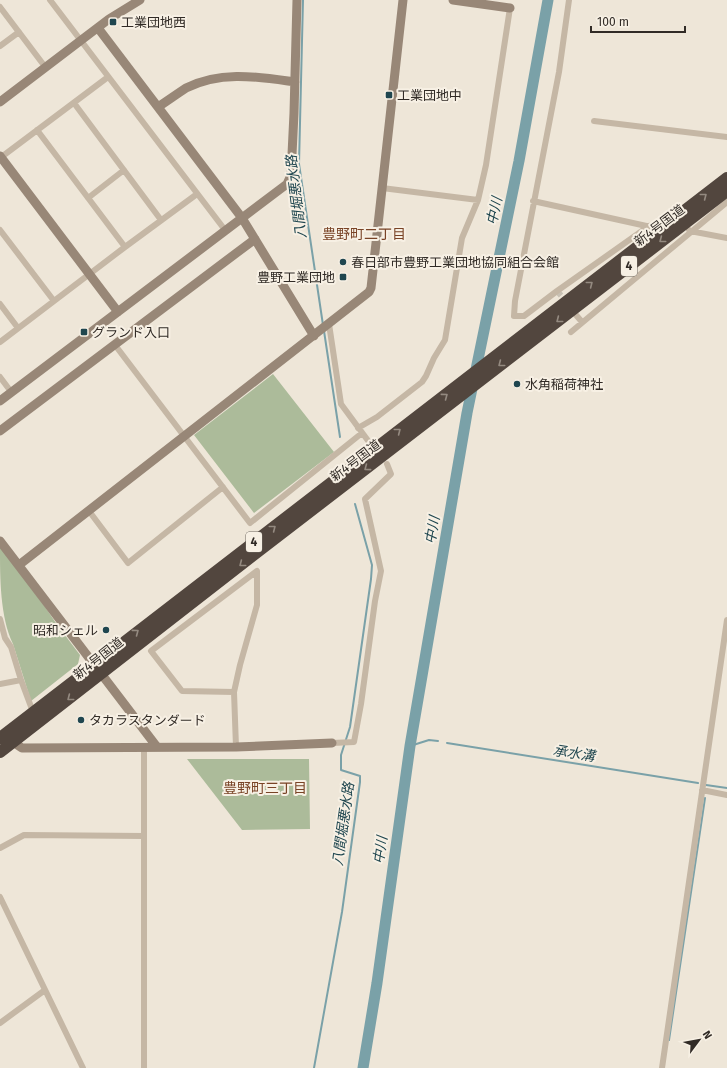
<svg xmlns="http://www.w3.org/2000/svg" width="727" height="1068" font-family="'Fira Sans','Noto Sans JP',sans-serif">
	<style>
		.green { fill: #acbb9a }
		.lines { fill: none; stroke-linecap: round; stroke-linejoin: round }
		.stream { stroke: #7aa1a8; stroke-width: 2 }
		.river { stroke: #7aa1a8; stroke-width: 11 }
		.street-tunnel { stroke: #c8c1b4; stroke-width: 6; stroke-dasharray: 6 3; stroke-linecap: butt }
		.street { stroke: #c5b7a5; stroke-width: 6 }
		.secondary { stroke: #988777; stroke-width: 9 }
		.highway { stroke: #52463e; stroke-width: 12 }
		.oneway { stroke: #948a80 }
		.poi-dot { fill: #1f464f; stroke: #f7f0e4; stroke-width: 1.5 }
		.labels { text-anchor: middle; stroke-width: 4; stroke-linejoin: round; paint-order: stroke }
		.shield { fill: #f7f0e4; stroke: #6c665f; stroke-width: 1 }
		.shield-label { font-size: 12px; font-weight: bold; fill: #312b26 }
		.poi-label { font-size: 13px; fill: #312b26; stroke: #f7f0e4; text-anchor: start }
		.street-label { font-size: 13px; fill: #312b26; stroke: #f7f0e4 }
		.water-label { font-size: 14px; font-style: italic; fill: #1f464f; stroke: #f7f0e4 }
		.neighbourhood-label { font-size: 14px; fill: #794326; stroke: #f7f0e4 }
	</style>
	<rect width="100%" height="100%" fill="#eee6d8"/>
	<path class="green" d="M 273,374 L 334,452 L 254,513 L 194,435 Z
		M 0,547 L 43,604 L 58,626 L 80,655 L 78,664 L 31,701 L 13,644 C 0,617 0,578 0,547 Z
		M 187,759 L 309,759 L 310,829 L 242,830 Z"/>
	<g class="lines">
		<path class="stream" d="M 303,0 L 299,164 L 323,325
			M 324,331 L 340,437
			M 447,743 L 698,783
			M 410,746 L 429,740 L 438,741
			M 706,785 L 727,788
			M 669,1040 L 705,798
			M 314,1068 L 342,912 L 360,782 L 360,776 L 341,770 L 341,755 L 350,727 L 371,579 L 372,565 L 355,504"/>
		<path class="river" d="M 363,1068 L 377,983 L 410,746 L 467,413 L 519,161 L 548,0"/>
		<path class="street-tunnel" d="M 557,291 L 568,303"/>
		<path class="street" d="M 50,0 L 225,230
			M 569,0 L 559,72 L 515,301 L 514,316 L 524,316 L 557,291 L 649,226
			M 0,7 L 46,68
			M 0,46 L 19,32
			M 74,103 L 161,220
			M 594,121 L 727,137
			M 37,130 L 125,247
			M 0,158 L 108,77
			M 382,188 L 478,200
			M 88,198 L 124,170
			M 533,201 L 651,227
			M 0,230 L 54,301
			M 689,230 L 690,231 L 727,238
			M 0,304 L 18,328
			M 576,315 L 582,322
			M 329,324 L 341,404 L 369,442
			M 571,332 L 727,202
			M 0,342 L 125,247 L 197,194
			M 115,345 L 250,523 L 362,433
			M 0,377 L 12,393
			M 358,428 L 377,417 L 422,382 L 426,376 L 434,358 L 445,340 L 462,238 L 478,200 L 486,165 L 510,8
			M 89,511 L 128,563 L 223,487
			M 257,571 L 257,605 L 240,665 L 234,692 L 182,691 L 151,651 Z
			M 0,619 L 5,638 L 11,647 L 21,680 L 33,712
			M 0,684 L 21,680
			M 234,692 L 236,747
			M 332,743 L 354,742 L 361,704 L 375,601 L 381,571 L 365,499 L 391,474 L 387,464
			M 144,748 L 144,1068
			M 702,790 L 727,795
			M 0,848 L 24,835 L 144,836
			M 0,897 L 83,1068
			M 0,1023 L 45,990
			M 662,1068 L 727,620"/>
		<path class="secondary" d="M 453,0 L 510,8
			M 98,28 L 242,218 L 314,336
			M 0,102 L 109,19 L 140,0
			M 158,107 C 167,101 177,94 186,88 C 221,70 259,77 295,82
			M 0,156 L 118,312
			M 0,401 L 287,184 L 291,175 L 294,113 L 297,0
			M 0,431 L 255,239
			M 0,541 L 157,747
			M 19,565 L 369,292 L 371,288 L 403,0
			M 13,742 L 22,748 L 236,747 L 332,743"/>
		<path class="highway" d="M 0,738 L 727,178
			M 0,752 L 252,556 L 727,191"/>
	</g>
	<defs><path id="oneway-chevron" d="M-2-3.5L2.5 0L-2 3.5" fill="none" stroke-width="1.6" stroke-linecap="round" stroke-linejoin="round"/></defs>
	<g class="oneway">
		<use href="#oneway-chevron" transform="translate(704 196) rotate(-38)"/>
		<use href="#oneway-chevron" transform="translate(662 240) rotate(142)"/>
		<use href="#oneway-chevron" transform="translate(590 284) rotate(-38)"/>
		<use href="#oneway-chevron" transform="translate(559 320) rotate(142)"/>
		<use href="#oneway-chevron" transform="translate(501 364) rotate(142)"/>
		<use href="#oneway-chevron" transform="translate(445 396) rotate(-37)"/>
		<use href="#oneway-chevron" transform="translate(398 431) rotate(-38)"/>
		<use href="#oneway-chevron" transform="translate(367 468) rotate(143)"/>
		<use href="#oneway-chevron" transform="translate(273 528) rotate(-38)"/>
		<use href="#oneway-chevron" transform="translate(242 564) rotate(142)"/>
		<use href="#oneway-chevron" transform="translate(136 632) rotate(-37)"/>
		<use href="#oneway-chevron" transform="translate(70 698) rotate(142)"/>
	</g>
	<g class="poi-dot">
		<rect x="109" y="18" width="8" height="8" rx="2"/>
		<rect x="385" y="91" width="8" height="8" rx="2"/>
		<circle cx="343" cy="262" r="4"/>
		<rect x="339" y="273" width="8" height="8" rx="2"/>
		<rect x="80" y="328" width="8" height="8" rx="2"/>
		<circle cx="517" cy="384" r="4"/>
		<circle cx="106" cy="630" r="4"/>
		<circle cx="81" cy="720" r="4"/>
	</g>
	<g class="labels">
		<g class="shield">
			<rect x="621" y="256" width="16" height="20" rx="3"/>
			<rect x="246" y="532" width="16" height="20" rx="3"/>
		</g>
		<g class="shield-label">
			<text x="629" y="270">4</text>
			<text x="254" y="546">4</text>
		</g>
		<g class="poi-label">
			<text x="121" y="27">工業団地西</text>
			<text x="397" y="100">工業団地中</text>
			<text x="351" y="267">春日部市豊野工業団地協同組合会館</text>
			<text x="335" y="282" text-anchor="end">豊野工業団地</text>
			<text x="92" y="337">グランド入口</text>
			<text x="525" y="389">水角稲荷神社</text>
			<text x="98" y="635" text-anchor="end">昭和シェル</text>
			<text x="89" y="725">タカラスタンダード</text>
		</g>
		<g class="street-label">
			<text transform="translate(659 225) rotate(-37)" y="5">新4号国道</text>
			<text transform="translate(355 460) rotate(-37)" y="5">新4号国道</text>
			<text transform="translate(98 658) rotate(-38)" y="5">新4号国道</text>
		</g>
		<g class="water-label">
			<text transform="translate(296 197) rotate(-97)" y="5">八間堀悪水路</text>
			<text transform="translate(494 211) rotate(-78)" y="5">中川</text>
			<text transform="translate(432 530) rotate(-80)" y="5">中川</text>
			<text transform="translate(574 753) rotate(9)" y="5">承水溝</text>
			<text transform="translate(343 824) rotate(-82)" y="5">八間堀悪水路</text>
			<text transform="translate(380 850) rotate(-82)" y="5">中川</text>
		</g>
		<g class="neighbourhood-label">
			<text x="364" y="239">豊野町二丁目</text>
			<text x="265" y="793">豊野町三丁目</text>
		</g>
	</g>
	<g transform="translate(699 1040) rotate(58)" stroke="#f7f0e4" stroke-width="3" paint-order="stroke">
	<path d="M0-3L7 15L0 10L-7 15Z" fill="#312b26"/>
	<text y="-6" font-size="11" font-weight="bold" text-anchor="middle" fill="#312b26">N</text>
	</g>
	<path d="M591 26v6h94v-6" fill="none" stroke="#312b26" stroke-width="2"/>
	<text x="597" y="26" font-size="12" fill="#312b26" stroke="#f7f0e4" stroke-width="3" paint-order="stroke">100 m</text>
</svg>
